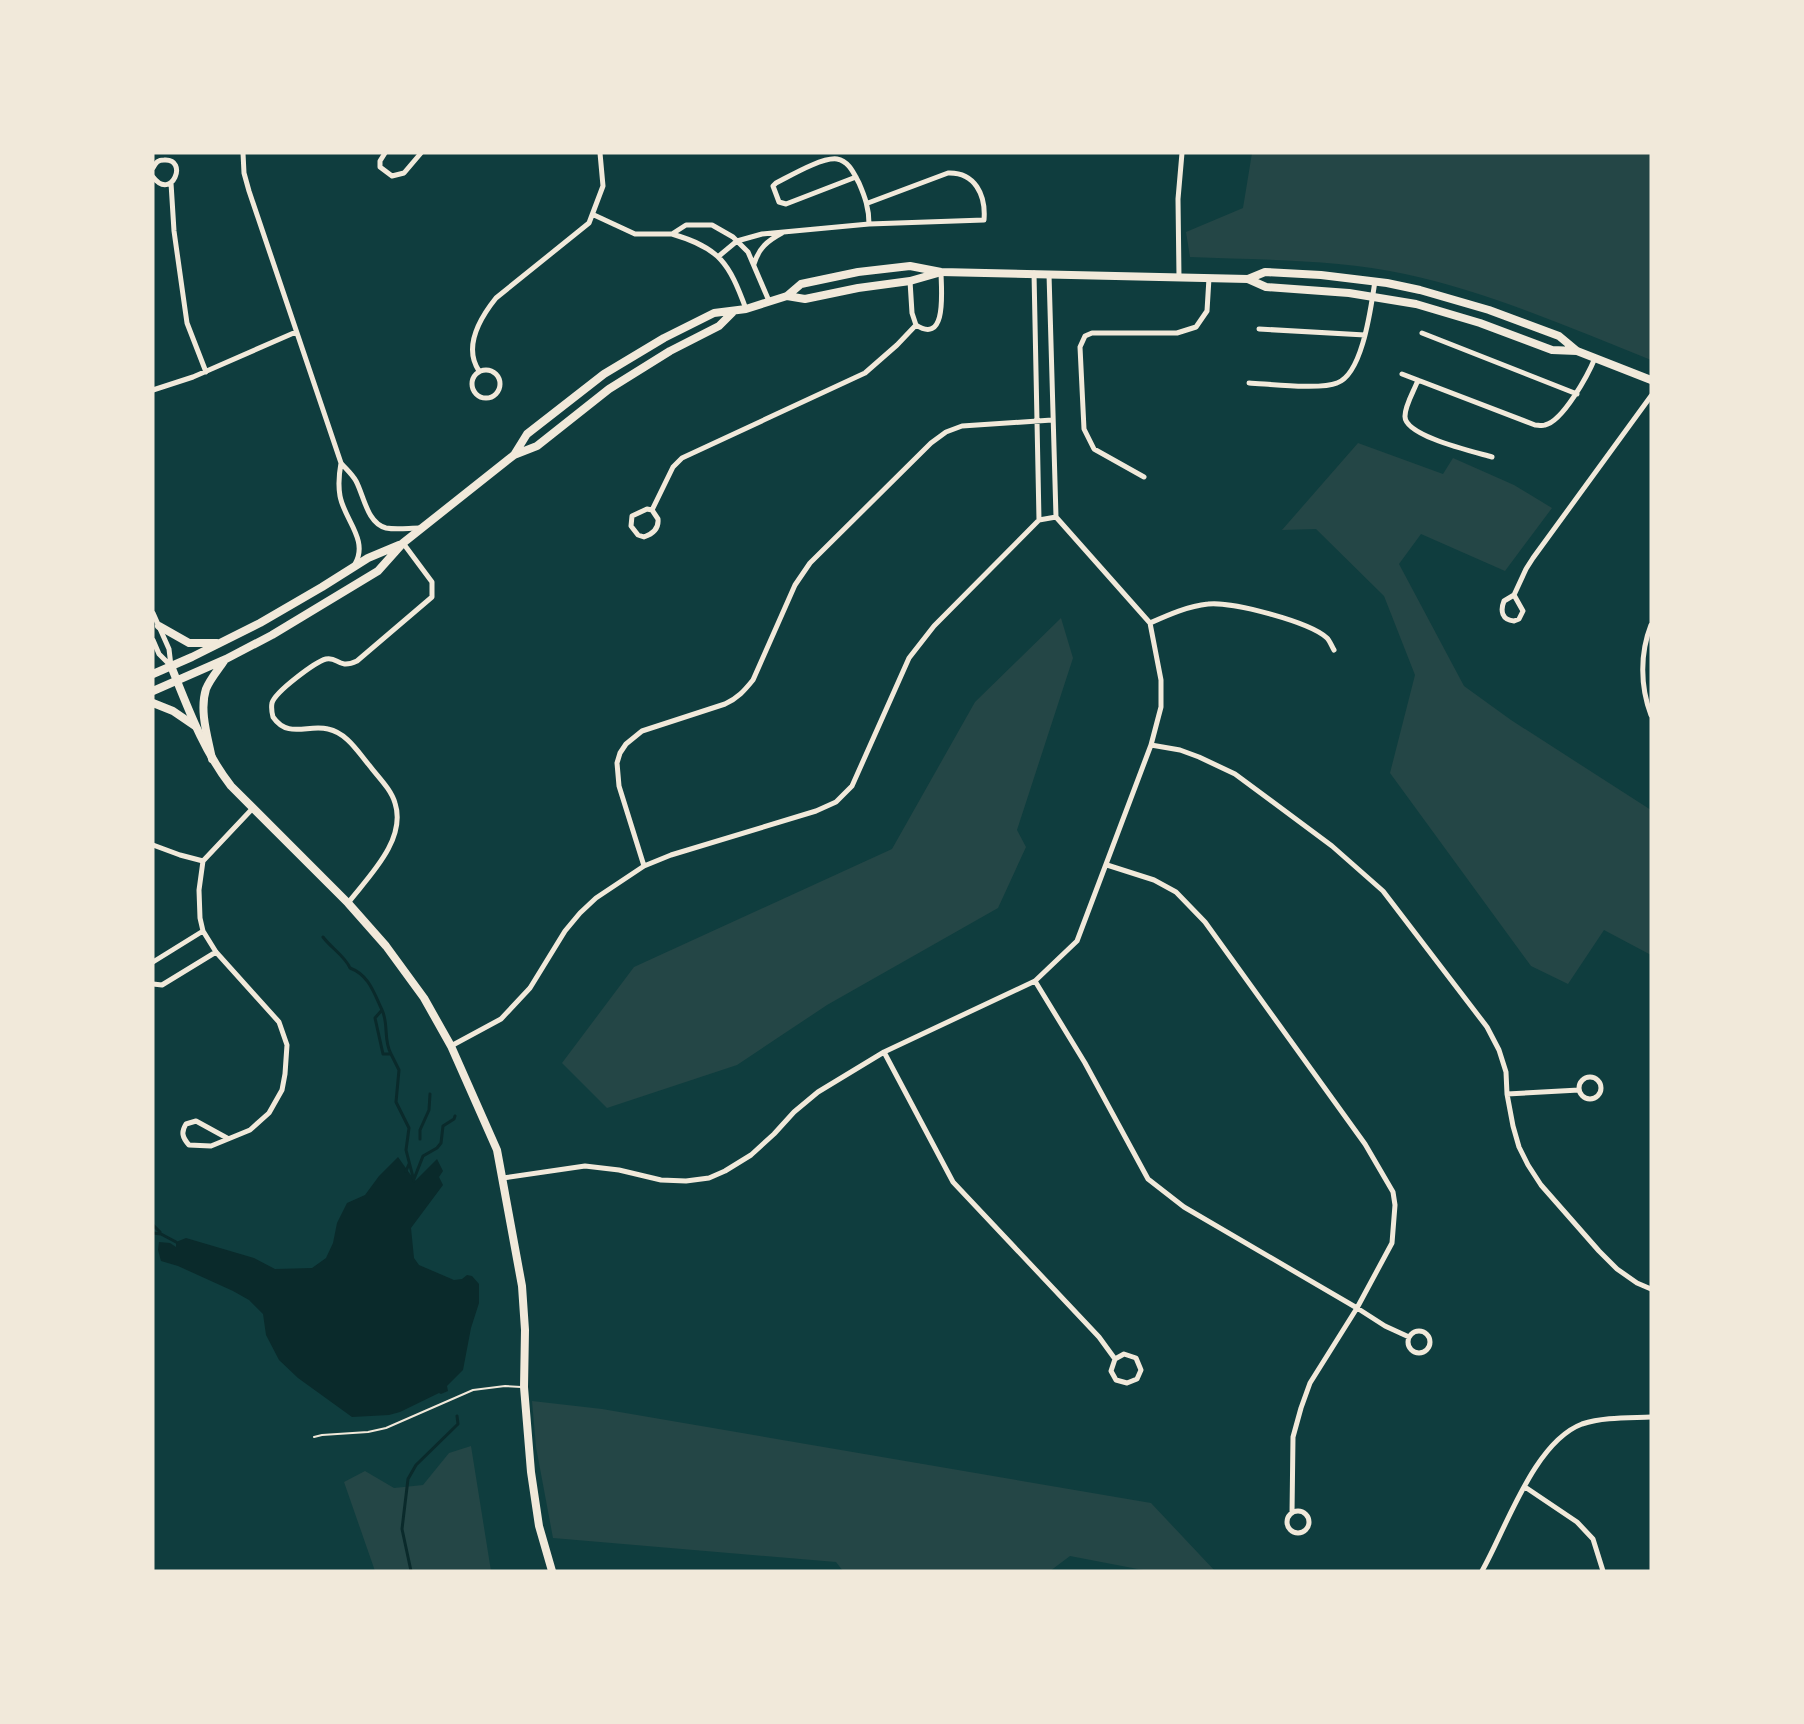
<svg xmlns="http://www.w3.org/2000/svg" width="1804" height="1724" font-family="Rubik,sans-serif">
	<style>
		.green { fill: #244646 }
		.water { fill: #0a2a2b }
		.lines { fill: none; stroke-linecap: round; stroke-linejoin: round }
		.stream { stroke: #0a2a2b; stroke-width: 3 }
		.service { stroke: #f1e9da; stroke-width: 2 }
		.minor { stroke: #f1e9da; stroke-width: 5 }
		.secondary { stroke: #f1e9da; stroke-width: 8 }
		.primary { stroke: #f1e9da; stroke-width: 8 }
	</style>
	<rect width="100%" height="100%" fill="#0f3d3e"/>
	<path class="green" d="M 1252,153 L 1651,153 L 1651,360 C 1571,328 1489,292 1405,274 C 1335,259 1261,260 1190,257 L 1186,232 L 1243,208 Z
		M 1358,443 L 1443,474 L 1453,458 L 1514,485 L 1552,508 L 1505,571 L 1421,534 L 1399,564 L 1464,686 L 1511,720 L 1651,810 L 1651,955 L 1604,930 L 1568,984 L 1531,966 L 1390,773 L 1415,675 L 1384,596 L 1316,529 L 1282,530 Z
		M 1061,618 L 1073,658 L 1017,830 L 1026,847 L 998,908 L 827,1005 L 737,1065 L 607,1108 L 562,1063 L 634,967 L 892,849 L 975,702 Z
		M 532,1401 L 602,1409 L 1151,1503 L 1215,1571 L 1148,1571 L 1070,1556 L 1050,1571 L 843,1571 L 836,1562 L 553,1538 L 536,1447 Z
		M 471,1446 L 491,1571 L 375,1571 L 344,1482 L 365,1471 L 394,1488 L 423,1485 L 449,1453 Z"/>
	<path class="water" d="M 398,1157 L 415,1181 L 437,1159 L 443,1171 L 439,1177 L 443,1185 L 411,1228 L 414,1258 L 419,1265 L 454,1280 L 462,1279 L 467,1275 L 472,1276 L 479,1284 L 479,1303 L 471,1328 L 463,1370 L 447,1386 L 448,1391 L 441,1394 L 439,1393 L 400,1412 L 389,1415 L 352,1417 L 298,1378 L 279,1360 L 266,1335 L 263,1314 L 249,1300 L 233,1291 L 178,1266 L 161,1261 L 158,1250 L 159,1242 L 170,1243 L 176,1247 L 176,1242 L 186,1238 L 254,1258 L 275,1269 L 312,1268 L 326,1258 L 333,1243 L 337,1223 L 347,1203 L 365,1195 L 379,1176 Z"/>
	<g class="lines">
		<path class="stream" d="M 323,937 C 331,948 345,956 350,968 C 369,975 374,993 382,1010 L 375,1018 L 383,1054 L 391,1054 L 399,1070 L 396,1102 L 409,1128 L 406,1150 L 414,1181
			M 382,1010 C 389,1024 383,1040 391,1054
			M 420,1139 L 420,1130 L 429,1110 L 430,1094
			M 406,1171 L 409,1164
			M 414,1179 L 423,1156 L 437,1148 L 441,1143 L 443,1126 L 454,1119 L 455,1116
			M 153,1225 L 160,1232
			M 153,1233 L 161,1234 L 176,1242
			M 411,1571 L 402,1529 L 408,1479 L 416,1465 L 458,1424 L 457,1416"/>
		<path class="service" d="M 314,1437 L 322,1435 L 368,1432 L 386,1428 L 473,1390 L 505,1386 L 521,1387"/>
		<path class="minor" d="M 243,153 L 244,173 L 249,191 L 341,463 C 346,469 352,474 356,481 C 364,496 367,523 386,528 C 397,530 409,528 420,528
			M 385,153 L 380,161 L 380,167 L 392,176 L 404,173 L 421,153
			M 153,168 C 156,162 158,160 164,160 C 189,158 172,202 153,177
			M 856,177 L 786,204 L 779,202 L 773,186 L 776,183 C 790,176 822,157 837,159 C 849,161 854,174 859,183 C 865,197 869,208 869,224
			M 171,183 L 174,231 L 185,309 L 187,323 L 206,372
			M 594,215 L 635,234 L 672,234
			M 719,256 L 737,241 L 762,234 L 869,224 L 984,220 C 986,195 975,172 948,173 L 868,203
			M 754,264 C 759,248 767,241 782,233
			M 1034,273 L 1039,520
			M 1179,277 L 1178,199 L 1182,153
			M 910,281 L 912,313 L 916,325 C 948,346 941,287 941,272
			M 746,309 C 729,263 720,248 672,234 L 686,225 L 712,225 L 733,237 L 748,252 L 769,301
			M 1259,329 L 1365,335
			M 1422,333 L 1577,394
			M472 384a14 14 0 1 1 28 0a14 14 0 1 1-28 0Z
			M 479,371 C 463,347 480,318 496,298 L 589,223 L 603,186 L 600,153
			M 1402,374 L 1535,425 C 1538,425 1542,426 1545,425 C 1563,421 1588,375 1595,358
			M 1418,380 C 1414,391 1405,405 1405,416 C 1404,436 1475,452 1492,457
			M 1249,383 C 1269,384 1321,390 1337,383 C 1363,374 1371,306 1375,281
			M 153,390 L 193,377 L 296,332
			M 341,463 C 339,474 338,485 340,496 C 344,519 369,540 355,564
			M 1144,477 L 1094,449 L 1084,429 L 1080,347 L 1085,336 L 1092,333 L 1177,333 L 1196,327 L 1207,311 L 1209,278
			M 652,510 L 658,519 C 659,529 653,534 644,537 L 638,535 L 631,526 L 632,516 L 647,509 L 652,510 L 673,467 L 682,458 L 865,373 L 897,345 L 916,325
			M 1514,595 L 1523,611 L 1519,619 L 1514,621 C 1502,620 1500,611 1504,601 L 1514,595 L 1526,569 L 1533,558 L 1651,396
			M 153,613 L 169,649 L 171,666 L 159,654 L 153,640
			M 1150,623 C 1168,615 1188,606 1208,604 C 1231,601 1310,622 1327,638 C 1330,641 1332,647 1334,650
			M 1651,625 C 1640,653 1640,686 1651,715
			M 1151,745 L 1180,750 L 1199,757 L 1235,774 L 1332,846 L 1383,891 L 1487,1027 L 1499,1050 L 1506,1072 L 1507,1094 L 1513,1126 L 1519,1147 L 1528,1165 L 1541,1185 L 1599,1251 L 1617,1269 L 1637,1283 L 1651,1289
			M 153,845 L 180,855 L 203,861
			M 1107,865 L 1154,880 L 1176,892 L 1205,922 L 1365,1144 L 1393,1192 L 1395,1205 L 1392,1243 L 1357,1308 L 1310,1383 L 1301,1408 L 1293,1437 L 1292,1513
			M 644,866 L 619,786 L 617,763 L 620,753 L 626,744 L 642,731 L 725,704 C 738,698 744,691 753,680 L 795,585 L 810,563 L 931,443 L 946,432 L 962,426 L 1052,420
			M 348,903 C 368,877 407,840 395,803 C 391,789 378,777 369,765 C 358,752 347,733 328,729 C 308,724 288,739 273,717 C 272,713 271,708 272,703 C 275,692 315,662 326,659 C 338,656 338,670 357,661 L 432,597 L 432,582 L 403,543
			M 153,962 L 203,931
			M 1035,981 L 1085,1063 L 1148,1179 L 1184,1207 L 1357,1308 L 1385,1326 L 1409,1337
			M 153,984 L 162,985 L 216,952
			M 451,1046 L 501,1019 L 530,988 L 565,931 L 580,913 L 596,898 L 644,866 L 671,855 L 816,811 L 836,802 L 852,786 L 909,658 L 934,626 L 1039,520 L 1056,517
			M 884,1052 L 953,1182 L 1099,1337 L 1115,1359 L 1124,1354 L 1136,1358 L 1141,1370 L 1137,1379 L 1127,1383 L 1116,1380 L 1111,1371 L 1115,1359
			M1579 1088a11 11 0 1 1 22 0a11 11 0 1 1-22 0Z
			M 1507,1094 L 1579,1090
			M 227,1138 L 196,1121 L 186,1124 C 181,1132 182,1137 189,1145 L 211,1146 L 250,1130 L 269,1113 L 282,1090 L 285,1074 L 287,1045 L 279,1022 L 216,952 L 203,931 L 200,918 L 199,890 L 203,861 L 253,808
			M 503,1178 L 585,1166 L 619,1170 L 661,1180 L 686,1181 L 709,1178 L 725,1171 L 751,1155 L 774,1134 L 794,1112 L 818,1092 L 884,1052 L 1035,981 L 1077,941 L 1151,745 L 1161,707 L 1161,680 L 1150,623 L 1056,517 L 1049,274
			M1408 1342a11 11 0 1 1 22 0a11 11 0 1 1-22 0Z
			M 1525,1487 L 1577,1522 L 1593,1539 L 1603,1571
			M1287 1522a11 11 0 1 1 22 0a11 11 0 1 1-22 0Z
			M 1482,1571 C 1506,1529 1534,1442 1582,1424 C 1604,1417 1628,1418 1651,1417"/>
		<path class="secondary" d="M 171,666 C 188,708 203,750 231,786 L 348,903 L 386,946 L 424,998 L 451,1046 L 497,1150 L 522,1286 L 525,1330 L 524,1387 L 531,1472 L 539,1526 L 552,1571"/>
		<path class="primary" d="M 1248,279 L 1265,272 L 1321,275 L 1387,283 L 1420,290 L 1489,310 L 1559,336 L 1577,351 L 1651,380
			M 787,296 L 805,299 L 858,288 L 910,281 L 938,273
			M 514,455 L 527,434 L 604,374 L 664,338 L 714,313 L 746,309 L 787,296 L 801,284 L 858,272 L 910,266 L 941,272 L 1248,279 L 1266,287 L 1349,293 L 1416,304 L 1480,323 L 1552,350 L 1577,351
			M 159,626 L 189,643 L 217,643
			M 153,674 L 192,657 L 260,623 L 322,587 L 368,558 L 399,545
			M 153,691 L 226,659 L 272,635 L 378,571 L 403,543 L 514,455 L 537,446 L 609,389 L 670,351 L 719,326 L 734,311
			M 153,703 L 173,711 L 195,726
			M 212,759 C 208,738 199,711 206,689 C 210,679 218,670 224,661"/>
	</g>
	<rect width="1804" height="1724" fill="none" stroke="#f1e9da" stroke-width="309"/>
</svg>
